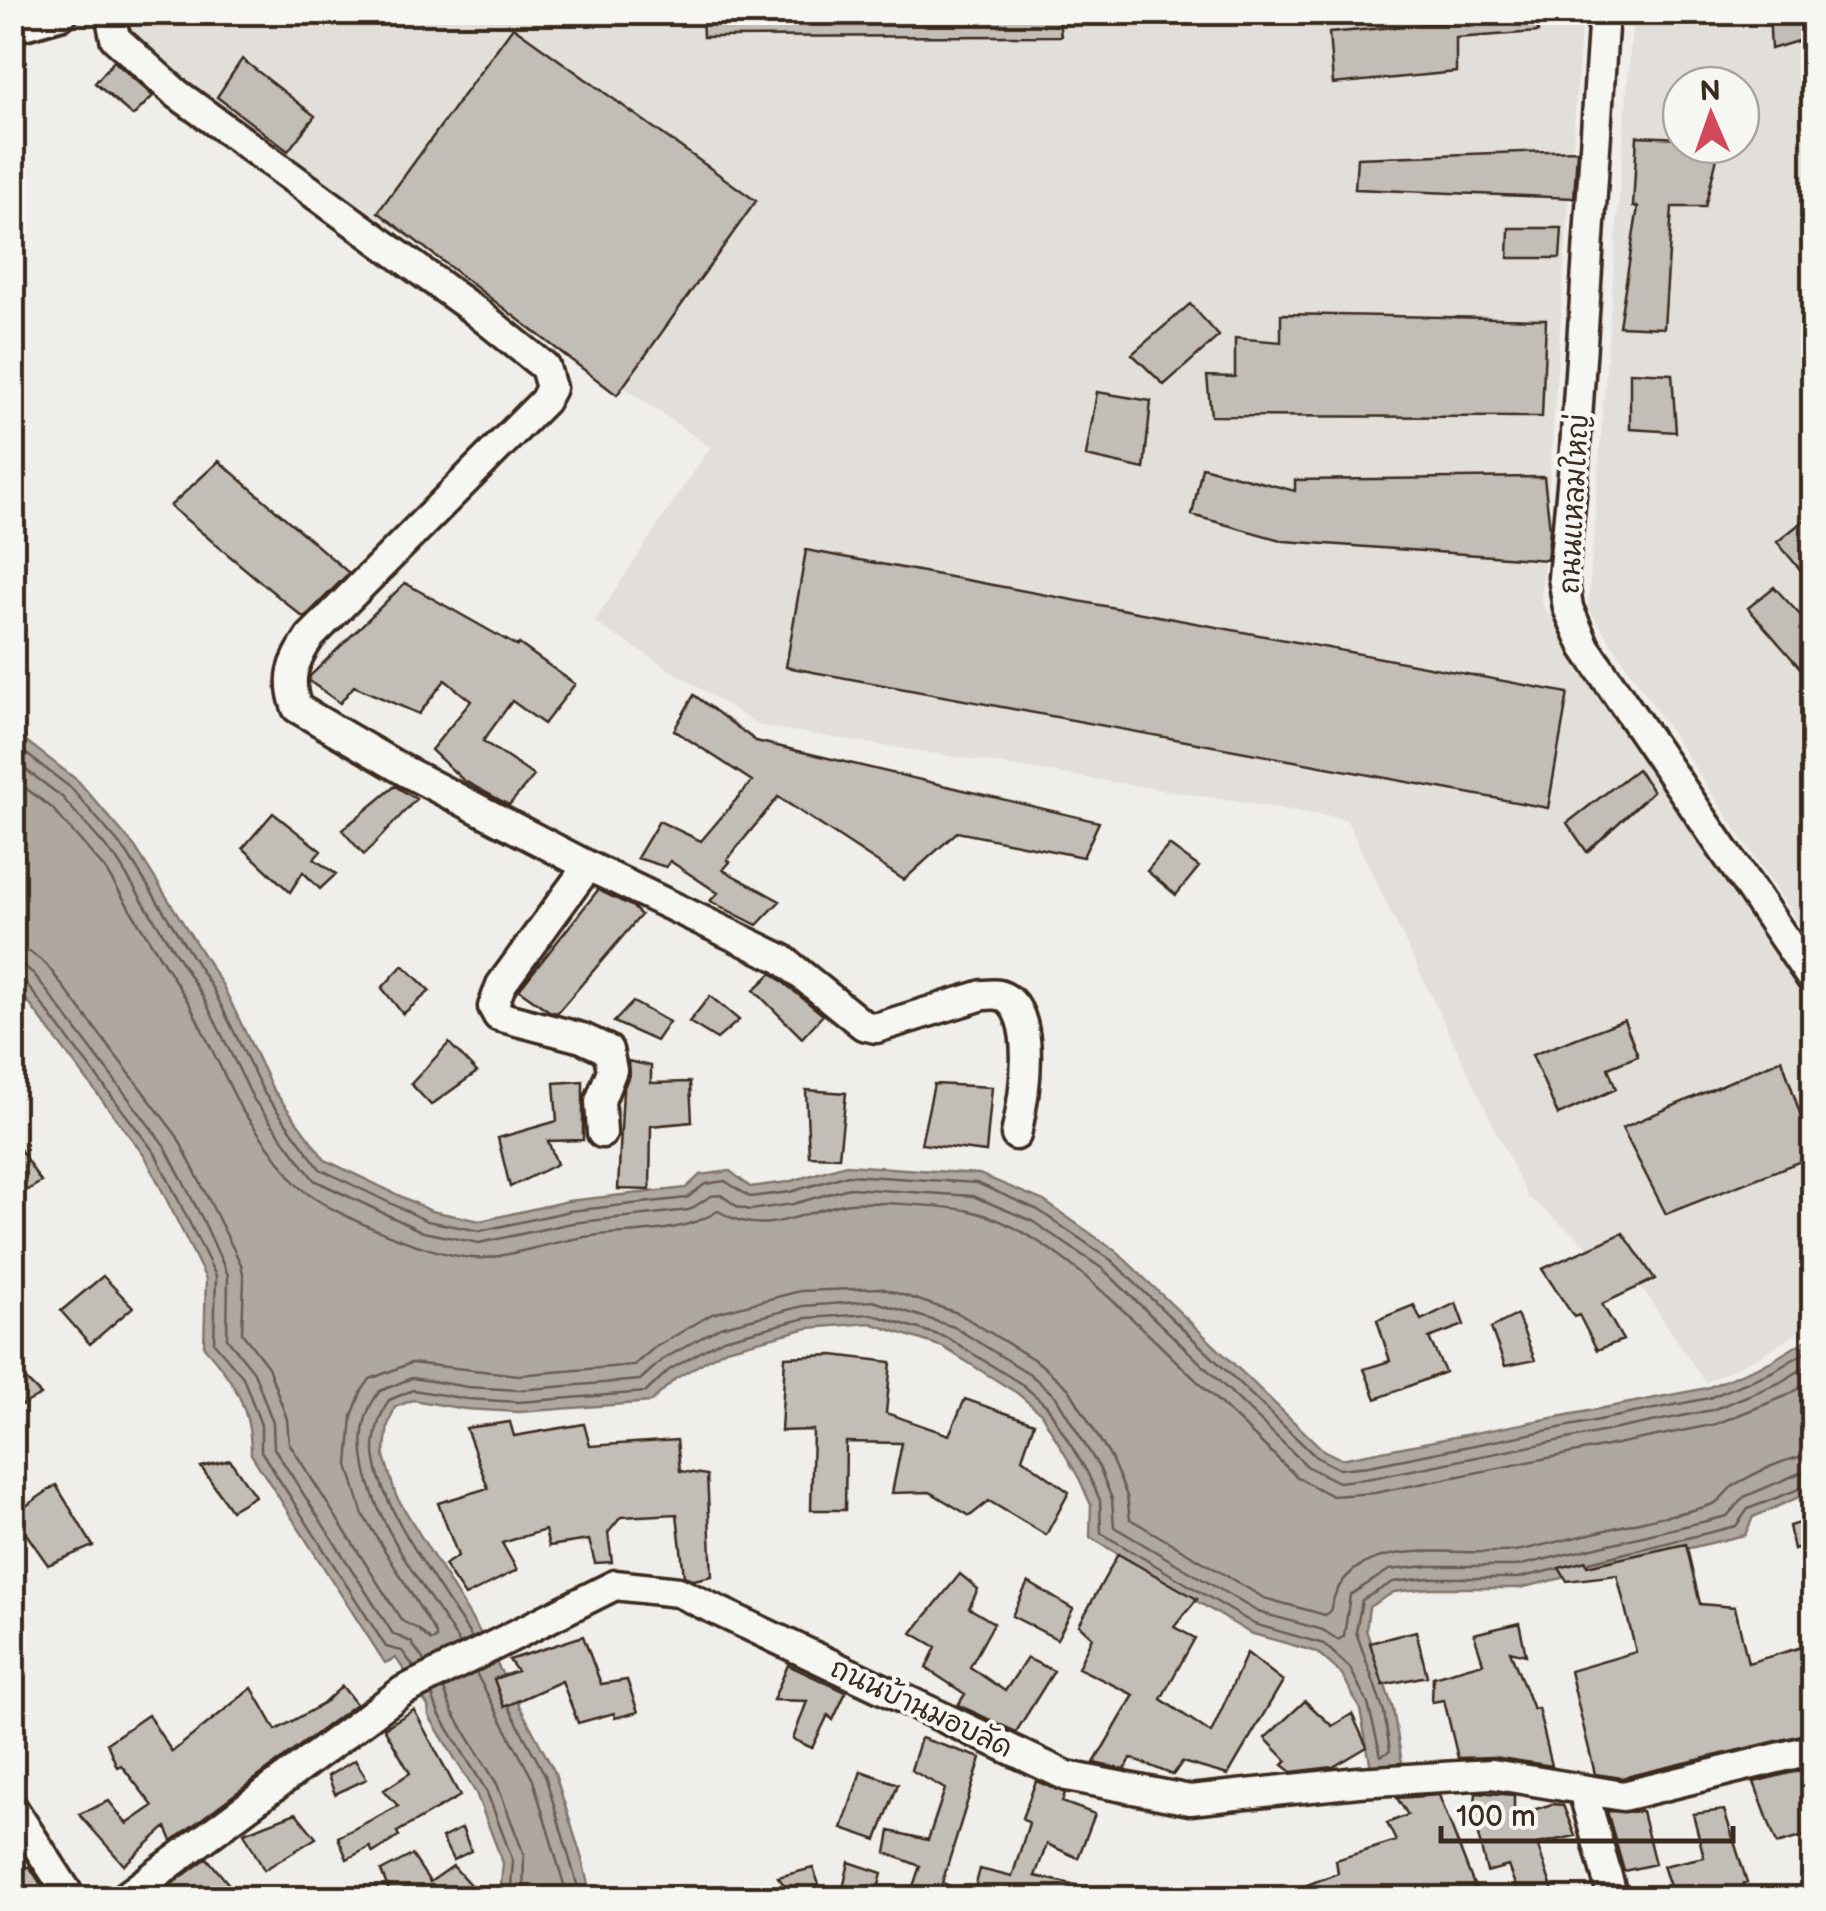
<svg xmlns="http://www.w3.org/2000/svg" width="1826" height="1911" font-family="'Balsamiq Sans','Playpen Sans Thai',sans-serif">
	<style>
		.built { fill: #e2dfdb; fill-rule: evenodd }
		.water { fill: #afa8a1; stroke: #81766d; stroke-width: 2.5 }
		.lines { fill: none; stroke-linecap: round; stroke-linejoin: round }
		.shore { stroke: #695c52; stroke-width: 2.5 }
		.building { fill: #c2bdb7; stroke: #3b2a1e; stroke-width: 2.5 }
		.minor-casing { stroke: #3b2a1e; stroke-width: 35 }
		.major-casing { stroke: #3b2a1e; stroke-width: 40 }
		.minor { stroke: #f6f6f2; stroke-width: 28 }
		.major { stroke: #f6f6f2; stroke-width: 32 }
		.labels { text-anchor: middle; stroke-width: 8; stroke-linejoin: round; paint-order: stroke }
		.street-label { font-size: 28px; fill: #3b2a1e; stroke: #f6f6f2 }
	</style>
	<rect width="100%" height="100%" fill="#efeeea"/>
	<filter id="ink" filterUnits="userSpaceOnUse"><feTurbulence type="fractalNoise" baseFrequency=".01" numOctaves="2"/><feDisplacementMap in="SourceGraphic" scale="20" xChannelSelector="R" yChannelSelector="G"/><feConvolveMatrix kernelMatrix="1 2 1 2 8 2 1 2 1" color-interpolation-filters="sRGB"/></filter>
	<g filter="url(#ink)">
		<path class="built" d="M 171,12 L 1582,13 L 1541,602 L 1813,1009 L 1813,1323 L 1762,1355 L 1705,1383 L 1646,1294 L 1528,1197 L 1346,819 L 760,726 L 594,622 L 710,447 L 99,24 Z
			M 1633,13 L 1813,13 L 1813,945 L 1588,608 ZM 1681,85 L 1741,85 L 1741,145 L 1681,145 Z"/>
		<path class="water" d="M 13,731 L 78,781 L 135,847 L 223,986 L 272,1088 L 325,1160 L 431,1211 L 480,1221 L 568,1201 L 686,1188 L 700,1175 L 730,1171 L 750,1187 L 788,1182 L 846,1165 L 979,1174 L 1044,1201 L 1117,1252 L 1323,1450 L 1341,1459 L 1707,1388 L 1770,1362 L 1813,1336 L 1813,1491 L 1753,1517 L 1745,1535 L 1520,1588 L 1429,1588 L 1394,1592 L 1369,1607 L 1366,1630 L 1393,1709 L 1402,1763 L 1371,1768 L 1360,1709 L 1342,1674 L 1317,1652 L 1250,1633 L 1090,1537 L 1091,1505 L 1079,1478 L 1041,1413 L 1017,1393 L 943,1347 L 870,1323 L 808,1328 L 726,1349 L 675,1379 L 651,1402 L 519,1412 L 465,1409 L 413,1400 L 395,1407 L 388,1425 L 384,1456 L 396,1496 L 481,1634 L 554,1771 L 582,1859 L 591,1898 L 500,1898 L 503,1863 L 476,1793 L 429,1716 L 428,1706 L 396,1658 L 385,1663 L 251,1454 C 251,1407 234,1381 204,1347 L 206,1279 L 146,1158 L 13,982 Z"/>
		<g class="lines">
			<path class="shore" d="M 12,743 L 71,788 L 127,853 L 214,991 L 264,1093 L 320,1169 L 427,1221 L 480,1231 L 570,1211 L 687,1198 L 705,1184 L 725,1181 L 750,1197 L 790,1192 L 848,1175 L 977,1183 L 1038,1210 L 1111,1260 L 1316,1457 L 1339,1469 L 1369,1466 L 1709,1398 L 1774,1371 L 1814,1347
				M 12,759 L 62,797 L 117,860 L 203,997 L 254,1100 L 314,1180 L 423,1232 L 479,1243 L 572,1223 L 689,1210 L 711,1196 L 721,1195 L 738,1207 L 750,1210 L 793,1204 L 849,1188 L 973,1196 L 1032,1221 L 1103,1269 L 1308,1467 L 1338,1482 L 1372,1478 L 1712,1410 L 1779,1383 L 1814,1362
				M 12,778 L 52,808 L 105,869 L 190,1005 L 241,1109 L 295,1183 C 324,1213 444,1263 486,1258 C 524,1253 560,1239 599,1235 C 638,1231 684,1233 718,1211 C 767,1240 799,1211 849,1203 C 866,1201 951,1206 970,1211 C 1043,1227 1119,1306 1172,1357 C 1214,1397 1256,1438 1298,1478 L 1332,1496 L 1375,1493 L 1716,1424 L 1786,1396 L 1814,1380
				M 12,950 L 30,952 L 46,964 L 177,1136 L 241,1264 L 244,1279 L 242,1333 L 268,1367 L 287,1419 L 289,1443 L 402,1621 L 418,1629 L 431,1641 L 436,1639 L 436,1634 L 363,1515 L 348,1465 L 352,1416 L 361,1392 L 370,1379 L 411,1363 L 518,1375 L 634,1365 L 654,1348 L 712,1314 L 800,1291 L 881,1288 L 958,1313 L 1038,1362 L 1069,1389 L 1111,1458 L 1127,1496 L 1130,1519 L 1264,1598 L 1325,1615 L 1330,1612 C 1345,1525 1462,1561 1521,1550 C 1563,1541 1605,1530 1647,1520 C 1668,1515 1692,1512 1713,1504 C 1722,1500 1726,1490 1736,1484 C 1757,1472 1789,1456 1814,1455
				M 12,965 L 24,966 L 34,974 L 164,1145 L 203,1220 L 228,1275 L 227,1338 L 254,1372 L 273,1423 L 274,1448 L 393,1634 L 411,1642 L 425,1662
				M 12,977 L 25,982 L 155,1153 L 216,1276 L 214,1343 L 243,1377 L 261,1425 L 261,1451 L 386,1647 L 402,1651 L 414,1667
				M 1589,1562 L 1736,1526 L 1748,1509 L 1814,1483
				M 472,1638 C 443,1591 383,1512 375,1460 C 371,1441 379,1416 389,1400 L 413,1390 L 467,1399 L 519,1402 L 646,1392 L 669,1370 L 723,1339 L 806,1318 L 871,1314 L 948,1338 L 1023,1385 L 1047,1406 L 1087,1472 L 1100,1500 L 1101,1533 L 1254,1624 L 1324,1644 L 1350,1668 L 1368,1704 L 1381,1756 L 1390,1751 L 1384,1712 L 1356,1632 L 1362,1600 L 1393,1582 L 1428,1578 L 1518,1578 L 1557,1569
				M 460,1644 C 422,1582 322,1462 380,1391 L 412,1378 L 468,1387 L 518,1390 L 640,1380 L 662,1360 L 720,1327 L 803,1306 L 873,1301 L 954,1327 L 1030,1374 L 1056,1397 L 1100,1469 L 1112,1499 L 1114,1527 L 1258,1612 L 1323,1630 L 1338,1640 L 1344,1636 L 1350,1595 L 1389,1570 L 1428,1566 L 1517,1566 L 1727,1516 L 1744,1497 L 1802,1472 L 1814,1470
				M 476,1673 L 533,1780 L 568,1898
				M 444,1689 L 452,1711 L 497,1784 L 524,1855 L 523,1898
				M 432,1695 L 439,1714 L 486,1790 L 513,1861 L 510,1898
				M 509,1708 L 545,1775 L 581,1898"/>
		</g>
		<path class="building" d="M 702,12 L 1058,12 L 1061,36 L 703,37 Z
			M 1769,12 L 1814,12 L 1814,36 L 1771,49 Z
			M 1536,14 L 1538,32 L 1456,38 L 1456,72 L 1333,84 L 1329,33 Z
			M 513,27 L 756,201 L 617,395 L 378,212 Z
			M 242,59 L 315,116 L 288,151 L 217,97 Z
			M 114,61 L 153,96 L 133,116 L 95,83 Z
			M 1637,136 L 1681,138 L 1681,145 L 1720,145 L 1705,207 L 1672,207 L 1664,328 L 1619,326 L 1638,207 L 1633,207 Z
			M 1577,150 L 1574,198 L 1355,189 L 1357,158 Z
			M 1509,228 L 1562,228 L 1560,258 L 1508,258 Z
			M 1190,304 L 1219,336 L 1164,385 L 1132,354 Z
			M 1281,314 L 1546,319 L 1542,417 L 1211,416 L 1207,376 L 1235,377 L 1235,338 L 1281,342 Z
			M 1630,372 L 1672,374 L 1676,432 L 1630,429 Z
			M 1097,392 L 1151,401 L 1144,469 L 1086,456 Z
			M 219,461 L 349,573 L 304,618 L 170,506 Z
			M 1202,467 L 1295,491 L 1295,480 L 1544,477 L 1550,529 L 1547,560 L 1284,541 L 1192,515 Z
			M 1814,512 L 1814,586 L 1777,542 Z
			M 806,550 L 1568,693 L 1548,808 L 786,667 Z
			M 405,583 L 517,646 L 519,644 L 575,684 L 544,724 L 512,701 L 483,741 L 534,776 L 509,805 L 463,780 L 431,750 L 471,701 L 445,680 L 419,714 L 354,686 L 340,703 L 309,681 L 310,676 Z
			M 1774,587 L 1814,630 L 1814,684 L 1748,608 Z
			M 694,695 L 756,741 L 1099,822 L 1083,857 L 957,832 L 904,880 L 778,797 L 727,860 L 730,862 L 723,870 L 780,901 L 757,925 L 710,901 L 718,893 L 670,861 L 666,867 L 637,858 L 659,821 L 701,841 L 752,781 L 674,730 Z
			M 1637,769 L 1653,791 L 1587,852 L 1567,823 Z
			M 395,786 L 416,799 L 364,855 L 342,830 Z
			M 273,813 L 321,851 L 314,859 L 336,874 L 320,889 L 303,872 L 290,892 L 243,848 Z
			M 1169,845 L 1199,867 L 1176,895 L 1147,871 Z
			M 598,890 L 633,907 L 641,915 L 557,1013 L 549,1011 L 519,990 Z
			M 403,965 L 430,991 L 403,1014 L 382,988 Z
			M 772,973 L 823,1015 L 802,1038 L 754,990 Z
			M 710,996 L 739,1020 L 717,1039 L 689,1022 Z
			M 633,1002 L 669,1022 L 656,1041 L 614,1022 Z
			M 1624,1020 L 1638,1056 L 1608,1068 L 1616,1089 L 1558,1115 L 1532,1055 Z
			M 449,1043 L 477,1072 L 431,1105 L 411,1084 Z
			M 1782,1059 L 1814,1156 L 1666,1214 L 1622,1128 Z
			M 628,1061 L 651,1066 L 651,1083 L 690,1082 L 692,1122 L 651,1126 L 650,1190 L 618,1189 L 623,1090 L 629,1075 Z
			M 583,1081 L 583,1140 L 548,1141 L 557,1164 L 510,1187 L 498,1138 L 557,1121 L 554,1083 Z
			M 934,1084 L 992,1087 L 986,1152 L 921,1144 Z
			M 806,1090 L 846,1093 L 839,1157 L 809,1156 Z
			M 12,1137 L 41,1182 L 12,1199 Z
			M 1623,1233 L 1655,1279 L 1602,1304 L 1623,1340 L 1597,1350 L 1579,1315 L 1574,1317 L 1542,1269 Z
			M 103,1276 L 133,1307 L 90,1344 L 61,1311 Z
			M 1456,1303 L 1464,1325 L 1429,1338 L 1445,1372 L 1376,1399 L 1364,1369 L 1390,1361 L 1377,1320 L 1414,1305 L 1421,1320 Z
			M 1517,1315 L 1535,1360 L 1505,1366 L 1491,1328 Z
			M 833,1355 L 891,1362 L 886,1413 L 949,1435 L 965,1399 L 1034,1423 L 1022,1458 L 1069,1492 L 1046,1535 L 989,1501 L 970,1516 L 930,1492 L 892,1493 L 902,1443 L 846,1442 L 845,1510 L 811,1510 L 813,1430 L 781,1431 L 785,1357 Z
			M 12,1366 L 41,1395 L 12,1410 Z
			M 510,1422 L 514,1436 L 584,1424 L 590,1446 L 677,1440 L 680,1471 L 707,1475 L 712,1576 L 694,1580 L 684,1576 L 677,1514 L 621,1517 L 608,1533 L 612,1562 L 595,1563 L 589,1540 L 549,1546 L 545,1530 L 502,1543 L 517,1570 L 465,1596 L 444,1565 L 458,1556 L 438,1503 L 488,1488 L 466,1428 Z
			M 230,1460 L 255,1496 L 231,1510 L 201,1467 Z
			M 56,1485 L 93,1546 L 48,1565 L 13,1515 Z
			M 1814,1518 L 1814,1542 L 1794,1549 L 1789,1526 Z
			M 1686,1544 L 1700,1604 L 1735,1607 L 1748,1663 L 1812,1644 L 1814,1732 L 1622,1778 L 1595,1774 L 1570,1671 L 1636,1652 L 1617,1575 L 1567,1581 L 1559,1568 L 1586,1561 L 1587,1566 Z
			M 1118,1554 L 1197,1599 L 1174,1627 L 1195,1638 L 1161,1699 L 1211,1733 L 1247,1653 L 1283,1681 L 1228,1775 L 1182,1762 L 1173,1775 L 1131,1758 L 1125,1770 L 1094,1763 L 1134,1695 L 1078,1668 L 1092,1637 L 1079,1625 Z
			M 960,1574 L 978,1589 L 969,1608 L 994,1623 L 970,1667 L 1005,1691 L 1027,1658 L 1054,1671 L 1016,1732 L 958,1705 L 965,1694 L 926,1668 L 936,1647 L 912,1633 Z
			M 1028,1582 L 1073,1609 L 1057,1639 L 1012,1616 Z
			M 1519,1623 L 1526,1655 L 1510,1651 L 1533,1709 L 1538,1708 L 1552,1766 L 1494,1757 L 1458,1758 L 1444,1700 L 1432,1702 L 1433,1677 L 1483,1663 L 1474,1634 Z
			M 1416,1631 L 1427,1676 L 1383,1685 L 1370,1643 Z
			M 583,1636 L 601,1684 L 627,1680 L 638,1712 L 615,1718 L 614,1713 L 578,1723 L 562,1681 L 504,1707 L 494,1679 L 517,1671 L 509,1660 Z
			M 788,1665 L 846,1692 L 833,1720 L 828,1715 L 812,1748 L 793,1739 L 807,1701 L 773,1700 Z
			M 342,1686 L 356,1704 L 172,1841 L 166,1827 L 124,1865 L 79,1814 L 109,1801 L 127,1824 L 153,1806 L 121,1765 L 117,1767 L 107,1743 L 148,1715 L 172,1752 L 252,1688 L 276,1730 L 323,1704 Z
			M 1305,1701 L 1332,1726 L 1352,1714 L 1367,1747 L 1333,1767 L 1292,1772 L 1283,1765 L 1287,1761 L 1265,1738 Z
			M 414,1710 L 460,1796 L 397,1832 L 399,1836 L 373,1853 L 370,1847 L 347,1859 L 338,1837 L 398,1806 L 384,1790 L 410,1773 L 384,1728 Z
			M 921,1738 L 981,1758 L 942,1883 L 973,1895 L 980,1869 L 1012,1877 L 1029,1823 L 1022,1818 L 1036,1781 L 1065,1793 L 1062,1802 L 1095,1814 L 1078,1858 L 1047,1844 L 1035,1876 L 1109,1892 L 1108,1898 L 909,1898 L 920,1866 L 886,1853 L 890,1831 L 928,1840 L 945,1789 L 911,1770 Z
			M 355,1760 L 367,1779 L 335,1794 L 328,1776 Z
			M 1814,1767 L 1814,1833 L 1777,1844 L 1754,1782 Z
			M 861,1771 L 898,1784 L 877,1840 L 842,1828 Z
			M 1476,1792 L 1514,1795 L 1514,1816 L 1552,1804 L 1563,1805 L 1575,1836 L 1537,1844 L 1555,1897 L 1520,1898 L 1508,1866 L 1487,1872 L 1474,1819 Z
			M 1439,1795 L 1479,1898 L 1274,1898 L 1338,1873 L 1336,1860 L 1396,1841 L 1387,1823 L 1408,1815 L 1397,1798 Z
			M 1724,1810 L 1747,1882 L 1743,1883 L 1747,1898 L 1674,1898 L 1663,1866 L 1704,1857 L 1693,1814 Z
			M 1607,1811 L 1642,1812 L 1655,1864 L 1624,1871 Z
			M 296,1813 L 316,1838 L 264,1870 L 244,1833 Z
			M 462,1828 L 471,1851 L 453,1860 L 442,1838 Z
			M 412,1855 L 430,1882 L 453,1866 L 482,1898 L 392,1898 L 381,1871 Z
			M 207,1858 L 240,1898 L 153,1898 Z
			M 849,1862 L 882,1873 L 876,1898 L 841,1898 Z
			M 29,1866 L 50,1898 L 12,1898 L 12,1878 Z
			M 813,1868 L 824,1898 L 794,1898 L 778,1877 Z"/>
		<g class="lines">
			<g class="minor-casing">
				<path id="minor" d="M 110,12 L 115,38 L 176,93 L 474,310 L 545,367 L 551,388 L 544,401 L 310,637 C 293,662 286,679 297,708 L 405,771 L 588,866 L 782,959 L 863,1025 L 876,1028 L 983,995 C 989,995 994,994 999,995 C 1041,1008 1023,1104 1016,1135
					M 1604,12 L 1574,464 L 1563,577 L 1568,608 L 1585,647 L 1814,982
					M 588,866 L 501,985 L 493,1007 L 498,1016 L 582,1038 L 608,1050 L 612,1070 L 600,1101 L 602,1133
					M 1583,1790 L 1613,1898
					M 12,1807 L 71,1898
					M 124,1898 L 403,1691 L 615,1585 L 678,1592 L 1067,1776 L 1190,1800 L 1358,1782 L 1492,1774 L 1623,1796 L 1814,1749"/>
			</g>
			<g class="major-casing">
				<path id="major" d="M 12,26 L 61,12"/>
			</g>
			<use href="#minor" class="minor"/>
			<use href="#major" class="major"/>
		</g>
	</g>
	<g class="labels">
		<g class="street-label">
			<text transform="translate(1573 504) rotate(-87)" y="10">ถนนแหลมใหญ่</text>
			<text transform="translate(922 1707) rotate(25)" y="10">ถนนบ้านมอบลัด</text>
		</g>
	</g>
	<rect width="1826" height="1911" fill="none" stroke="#f6f6f2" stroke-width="50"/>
	<rect x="25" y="25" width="1776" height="1861" fill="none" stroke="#3b2a1e" stroke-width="4" filter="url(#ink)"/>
	<g transform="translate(1711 115) rotate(358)"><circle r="48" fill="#f6f6f2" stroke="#aba49d" stroke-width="2.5"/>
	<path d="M0-8L18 38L0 25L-18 38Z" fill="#d1495b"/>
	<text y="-15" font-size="28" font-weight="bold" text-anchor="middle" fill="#3b2a1e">N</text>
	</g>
	<path d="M1441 1826v15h292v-15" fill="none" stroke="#3b2a1e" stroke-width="5"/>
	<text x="1456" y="1826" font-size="30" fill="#3b2a1e" stroke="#f6f6f2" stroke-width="8" paint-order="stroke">100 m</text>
</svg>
